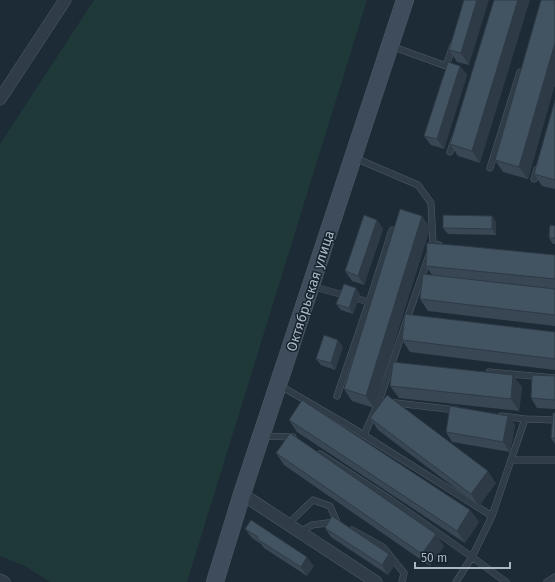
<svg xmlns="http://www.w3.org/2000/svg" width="555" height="582" font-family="'Fira Sans',sans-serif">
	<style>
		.green { fill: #1f3838 }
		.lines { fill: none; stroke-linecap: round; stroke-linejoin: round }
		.service-casing { stroke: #4e5b66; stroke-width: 7 }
		.minor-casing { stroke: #4e5b66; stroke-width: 13 }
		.secondary-casing { stroke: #4e5b66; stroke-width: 18 }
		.service { stroke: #303d48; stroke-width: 6 }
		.minor { stroke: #303d48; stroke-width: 12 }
		.secondary { stroke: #3e4c5b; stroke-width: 17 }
		.wall { fill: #394754 }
		.shaded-wall { fill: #2e3a45 }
		.building { fill: #425362; stroke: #2e3a45 }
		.labels { text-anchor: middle; stroke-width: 3; stroke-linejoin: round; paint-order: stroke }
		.street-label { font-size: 14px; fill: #aab8c5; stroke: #16222c }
	</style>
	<rect width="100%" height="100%" fill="#1d2b37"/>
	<path class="green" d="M 94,0 L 367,0 L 187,582 L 50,582 L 25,566 L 0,556 L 0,144 Z"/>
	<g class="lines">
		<g class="service-casing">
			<path id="service" d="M 391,46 L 446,66 L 453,45
				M 450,152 L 454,140
				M 355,158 L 418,185 L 431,203 L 433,244 L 439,245
				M 490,168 L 520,72
				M 534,179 L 537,169
				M 311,286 L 369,302 L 337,396
				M 369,302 L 392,230
				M 489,372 L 555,378
				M 279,385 L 351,427 L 492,516 L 472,557 L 506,582
				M 379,401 L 429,255
				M 525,419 L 555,420
				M 364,435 L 379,401 L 456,410
				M 262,436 L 293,437
				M 320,454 L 391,500 L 472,557 L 456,582
				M 511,460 L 555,460
				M 492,516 L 525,419 L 501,416
				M 288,524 L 313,500 L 330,506 L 337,522
				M 352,530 L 383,547 L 404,573 L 402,582
				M 300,532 L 312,525 L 335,522
				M 547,582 L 555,577"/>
		</g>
		<g class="minor-casing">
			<path id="minor" d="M 0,99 L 65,0
				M 242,494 L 376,582
				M 0,580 L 4,582"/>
		</g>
		<g class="secondary-casing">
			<path id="secondary" d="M 215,582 L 242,494 L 405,0"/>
		</g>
		<use href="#service" class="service"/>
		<use href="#minor" class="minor"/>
		<use href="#secondary" class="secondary"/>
	</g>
	<path class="wall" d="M 464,0 L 469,65 L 457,62 L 449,50 Z
		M 494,0 L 480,163 L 458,156 L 450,144 Z
		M 555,0 L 555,84 L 528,179 L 503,172 L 495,160 Z
		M 460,66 L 467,75 L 444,149 L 431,145 L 424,136 Z
		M 555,100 L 555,189 L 542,186 L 534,174 Z
		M 422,216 L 430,228 L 374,408 L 352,401 L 344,389 Z
		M 492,216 L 496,222 L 496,235 L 448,234 L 443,228 Z
		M 377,220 L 383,229 L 364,285 L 352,281 L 345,271 Z
		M 555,226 L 555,244 L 553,244 L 549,238 Z
		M 555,255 L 555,326 L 428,311 L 420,299 L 432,275 L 426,266 Z
		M 360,294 L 353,314 L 341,310 L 336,304 Z
		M 555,332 L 555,370 L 410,352 L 402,340 Z
		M 343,347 L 335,370 L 321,365 L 316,359 Z
		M 513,375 L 522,387 L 519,411 L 399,398 L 390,386 Z
		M 555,376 L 555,409 L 537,408 L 531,398 Z
		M 555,413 L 555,444 L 551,438 Z
		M 508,416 L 515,425 L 510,452 L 452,442 L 446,432 Z
		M 370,418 L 496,483 L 479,506 L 378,430 Z
		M 289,420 L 470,510 L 479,522 L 465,543 L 297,432 Z
		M 276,453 L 444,546 L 430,566 L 284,465 Z
		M 325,528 L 389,554 L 396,563 L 388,575 L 331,537 Z
		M 245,529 L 314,566 L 307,576 L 264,548 L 261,544 L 252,538 Z"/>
	<path class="shaded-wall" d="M 477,0 L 489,0 L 469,65 L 461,53 Z
		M 518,0 L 530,0 L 480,163 L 472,151 Z
		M 555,43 L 555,84 L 528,179 L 519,167 Z
		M 460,66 L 467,75 L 444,149 L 437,139 Z
		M 422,216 L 430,228 L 374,408 L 366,396 Z
		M 492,216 L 496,222 L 496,235 L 492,229 Z
		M 377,220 L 383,229 L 364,285 L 358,276 Z
		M 356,288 L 360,294 L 353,314 L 349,308 Z
		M 338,340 L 343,347 L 335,370 L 331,363 Z
		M 513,375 L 522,387 L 519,411 L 511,399 Z
		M 508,416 L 515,425 L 510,452 L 503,442 Z
		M 488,471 L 496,483 L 479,506 L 471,494 Z
		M 470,510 L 479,522 L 465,543 L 457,531 Z
		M 436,534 L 444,546 L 430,566 L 422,554 Z
		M 389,554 L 396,563 L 388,575 L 382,565 Z
		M 307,557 L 314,566 L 307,576 L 301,567 Z"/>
	<path class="building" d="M 464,0 L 477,0 L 461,53 L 449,50 Z
		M 494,0 L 518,0 L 472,151 L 450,144 Z
		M 541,0 L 555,0 L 555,43 L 519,167 L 495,160 Z
		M 448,62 L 460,66 L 437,139 L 424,136 Z
		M 555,100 L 555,180 L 534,174 Z
		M 400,209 L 422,216 L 366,396 L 344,389 Z
		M 364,215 L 377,220 L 358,276 L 345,271 Z
		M 443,215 L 492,216 L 492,229 L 443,228 Z
		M 550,225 L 555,226 L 555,238 L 549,238 Z
		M 427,243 L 464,246 L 555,255 L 555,279 L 426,266 Z
		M 423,274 L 555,289 L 555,315 L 420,299 Z
		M 344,284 L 356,288 L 349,308 L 336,304 Z
		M 405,314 L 555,332 L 555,359 L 402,340 Z
		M 324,335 L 338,340 L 331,363 L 316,359 Z
		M 393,362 L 513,375 L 511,399 L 390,386 Z
		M 532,375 L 555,376 L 555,400 L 531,398 Z
		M 387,395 L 488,471 L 471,494 L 370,418 Z
		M 302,400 L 470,510 L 457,531 L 289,420 Z
		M 450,406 L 508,416 L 503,442 L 446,432 Z
		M 553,413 L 555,413 L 555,438 L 551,438 Z
		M 290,433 L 436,534 L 422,554 L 276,453 Z
		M 332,516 L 389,554 L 382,565 L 325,528 Z
		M 251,520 L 307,557 L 301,567 L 257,539 L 258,537 L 245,529 Z"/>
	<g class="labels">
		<g class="street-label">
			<text transform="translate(310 291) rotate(-72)" y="5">Октябрьская улица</text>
		</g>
	</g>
	<path d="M415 562v6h95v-6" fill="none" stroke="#aab8c5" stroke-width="2"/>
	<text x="421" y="562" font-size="12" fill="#aab8c5" stroke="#16222c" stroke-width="3" paint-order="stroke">50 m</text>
</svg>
